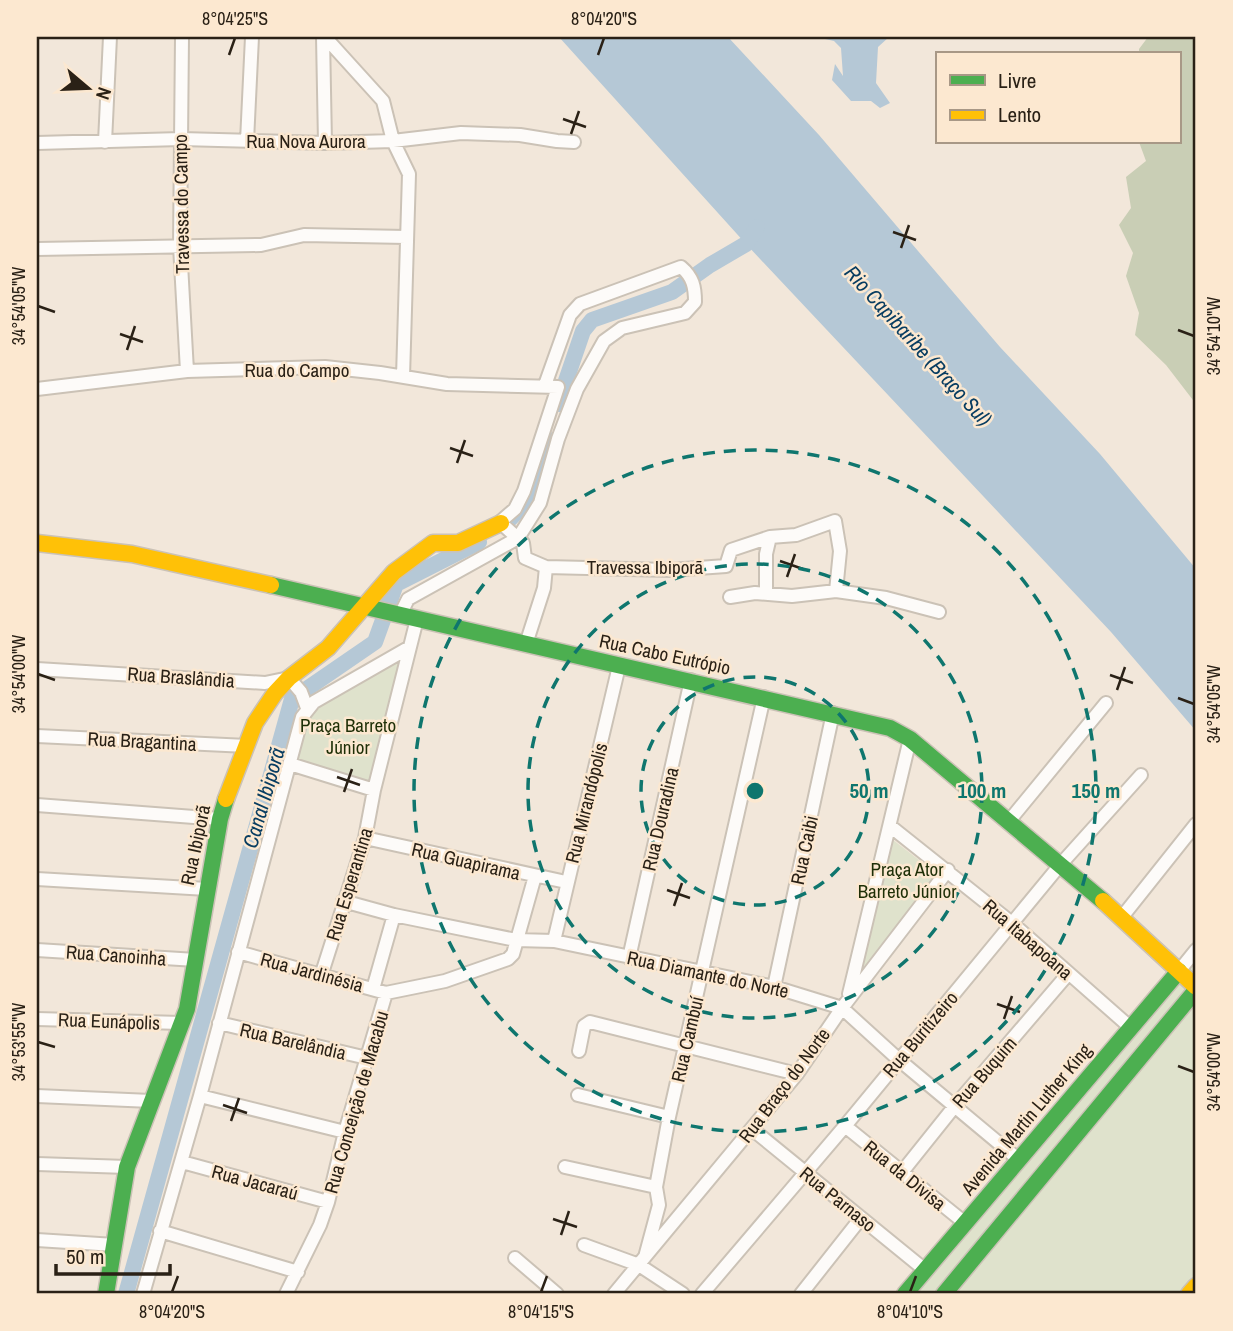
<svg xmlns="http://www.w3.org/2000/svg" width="1233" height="1331" font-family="'Archivo Narrow',sans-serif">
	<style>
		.green { fill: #dfe2cc }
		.forest { fill: #c9ceb5 }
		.water { fill: #b5c8d6 }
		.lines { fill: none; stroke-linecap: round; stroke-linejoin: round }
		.canal { stroke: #b5c8d6; stroke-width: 16 }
		.street-casing { stroke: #cbc2b6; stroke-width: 16 }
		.fast-casing { stroke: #cbc2b6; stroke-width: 19 }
		.slow-casing { stroke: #cbc2b6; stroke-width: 19 }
		.street { stroke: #fdfbf9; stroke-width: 12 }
		.fast { stroke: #4caf50; stroke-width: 16 }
		.slow { stroke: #ffc107; stroke-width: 16 }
		.ticks { fill: none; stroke: #2a2116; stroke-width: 2.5 }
		.ring { fill: none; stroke: #0f766e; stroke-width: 3.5; stroke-dasharray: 12 9 }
		.labels { text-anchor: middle; stroke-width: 5; stroke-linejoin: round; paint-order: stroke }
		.street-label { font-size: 19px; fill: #2a2116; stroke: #fce8d0 }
		.park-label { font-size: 19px; fill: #1e2f07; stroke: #fce8d0 }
		.water-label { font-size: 21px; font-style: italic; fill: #083d61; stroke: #fce8d0 }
		.centre { fill: #0f766e; stroke: #fce8d0; stroke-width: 3.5 }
		.ring-label { font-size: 21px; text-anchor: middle; font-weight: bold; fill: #0f766e; stroke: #fce8d0; stroke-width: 5; stroke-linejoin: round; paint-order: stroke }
		.neatline { fill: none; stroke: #2a2116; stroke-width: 2.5 }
		.ticks-label { font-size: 18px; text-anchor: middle; fill: #2a2116 }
	</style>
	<rect width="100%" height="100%" fill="#f2e7da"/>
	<path class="green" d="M 408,655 L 377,786 L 285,760 L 305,713 Z
		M 893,840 L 937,874 L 938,880 L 861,970 Z
		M 1196,938 L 1196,1285 L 1189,1294 L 905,1294 Z"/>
	<path class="forest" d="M 1148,37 L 1196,37 L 1196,404 L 1166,365 L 1135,335 L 1139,313 L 1126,276 L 1133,253 L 1119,225 L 1131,208 L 1126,177 L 1146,161 L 1139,142 L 1179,142 L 1179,54 L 1139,54 L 1139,49 Z"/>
	<path class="water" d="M 559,37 L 728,37 L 819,135 L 1000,347 L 1100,454 L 1196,569 L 1196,731 L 1111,632 L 746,244 Z
		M 816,37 L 889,37 L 878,47 L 876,83 L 890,103 L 880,108 L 871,101 L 851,101 L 832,80 L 835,64 L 843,76 L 841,48 L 834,41 Z"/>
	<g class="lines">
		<path class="canal" d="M 558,404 L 583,331 L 592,320 L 672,292 L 710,265 L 746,244 L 757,227
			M 510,519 L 528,500 L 547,439
			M 126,1294 L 292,699 L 375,642 L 396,584 L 479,542"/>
		<g class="street-casing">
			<path id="street" d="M 182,37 L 180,246 L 187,371
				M 323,37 L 325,143
				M 325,37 L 383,101 L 393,141 L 409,174 L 403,377
				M 247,141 L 252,37
				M 105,142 L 110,37
				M 37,143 L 181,139 L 325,143 L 393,141 L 461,133 L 520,135 L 557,141 L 574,142
				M 37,249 L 261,245 L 304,235 L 406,237
				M 37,389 L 187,371 L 325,367 L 380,373 L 447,384 L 558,387 L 524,491 L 515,509 L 500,522
				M 501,523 L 523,543 L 525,558 L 546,567 L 670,570 L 726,566 L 731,550 L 770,537 L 796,535 L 835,521 L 840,551 L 836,591
				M 766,593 L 766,554 L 770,537
				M 730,597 L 755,593 L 792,596 L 836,591 L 886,598 L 939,612
				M 400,615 L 408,599 L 518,538 L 540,503 L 558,439 L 577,389 L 604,341 L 622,328 L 685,313 L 695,302 C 695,287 693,277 681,267 L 580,304 L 570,315 L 545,385
				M 526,644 L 544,588 L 546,567
				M 37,669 L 265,683 L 289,678 L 301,692 L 307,708
				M 37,736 L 247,746
				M 290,764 L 374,790
				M 37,805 L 220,819
				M 1009,821 L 1106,703
				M 890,826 L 1013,924 L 1131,1028
				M 365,838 L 566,882
				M 37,879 L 207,889
				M 343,901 L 394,915 L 516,940 L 554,941 L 774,987 L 842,1008 L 898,1059 L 1019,1160
				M 1122,917 L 1196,824
				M 554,941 L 619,666
				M 37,950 L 196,960
				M 238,952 L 386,993 L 445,981 L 508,959 L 513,954 L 535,876
				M 629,958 L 691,680
				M 1179,971 L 1196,950
				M 321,976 L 365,838 L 374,790 L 417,619
				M 774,987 L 833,713
				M 373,989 L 394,915
				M 849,994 L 910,739
				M 37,1019 L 181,1023
				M 219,1023 L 367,1058
				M 579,1051 L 584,1026 L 590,1022 L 797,1074
				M 578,1095 L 669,1117
				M 37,1096 L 151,1101
				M 200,1096 L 345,1132
				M 845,1126 L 965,1223
				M 752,1129 L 925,1270
				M 182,1162 L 328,1202
				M 37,1164 L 127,1167
				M 565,1167 L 656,1187
				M 902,1172 L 954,1107 L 1068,974
				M 160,1231 L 298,1272
				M 37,1240 L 115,1245
				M 584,1245 L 639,1265 L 683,1294
				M 645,1257 L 659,1205 L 656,1187 L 669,1117 L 764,697
				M 515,1258 L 557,1294
				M 143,1294 L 200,1096 L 302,717 L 314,702 L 410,647
				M 286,1294 L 320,1225 L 328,1202 L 345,1132 L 386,993
				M 614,1294 L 797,1074 L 842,1008 L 948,870
				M 702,1294 L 845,1126 L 1060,865 L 1141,775
				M 801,1294 L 861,1218"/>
		</g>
		<g class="fast-casing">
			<path id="fast" d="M 271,585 L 890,728 L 910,739 L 1103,901
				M 106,1294 L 127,1167 L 187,1009 L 220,819 L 226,799
				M 905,1294 L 1179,971
				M 944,1294 L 1196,990"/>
		</g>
		<g class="slow-casing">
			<path id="slow" d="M 37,543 L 132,554 L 271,585
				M 226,799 L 255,723 L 275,693 L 289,678 L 328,648 L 394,572 L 433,543 L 458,543 L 501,523
				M 1103,901 L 1196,987
				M 1189,1294 L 1196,1286"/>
		</g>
		<use href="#street" class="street"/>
		<use href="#fast" class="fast"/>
		<use href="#slow" class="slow"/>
	</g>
	<path class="ticks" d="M 229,55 L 235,38M 598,55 L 604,38M 563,119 L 586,127M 571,134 L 579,111M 893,232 L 916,240M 901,248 L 909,225M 38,306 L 55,312M 1178,330 L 1194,336M 120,334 L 143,342M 127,350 L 135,326M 450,448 L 473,456M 457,463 L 465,440M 780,561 L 803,569M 787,577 L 795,554M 38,674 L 55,680M 1110,675 L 1133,683M 1117,690 L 1125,667M 1178,698 L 1194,704M 337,777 L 360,785M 344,792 L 352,769M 667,890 L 690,898M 674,906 L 682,883M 997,1004 L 1020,1012M 1004,1019 L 1012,996M 38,1042 L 55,1047M 1178,1066 L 1194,1072M 223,1105 L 247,1113M 231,1121 L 239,1098M 553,1219 L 577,1227M 561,1235 L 569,1211M 172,1292 L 178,1276M 541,1292 L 547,1276M 910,1292 L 916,1276"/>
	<g class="ring">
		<circle cx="755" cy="791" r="114"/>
		<circle cx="755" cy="791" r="227"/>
		<circle cx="755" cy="791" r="341"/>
	</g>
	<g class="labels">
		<g class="street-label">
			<text x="306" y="148">Rua Nova Aurora</text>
			<text transform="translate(181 204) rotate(-91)" y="7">Travessa do Campo</text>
			<text x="297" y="377">Rua do Campo</text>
			<text x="645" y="574">Travessa Ibiporã</text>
			<text transform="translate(665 654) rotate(12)" y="7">Rua Cabo Eutrópio</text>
			<text transform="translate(181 677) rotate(4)" y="7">Rua Braslândia</text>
			<text transform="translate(142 741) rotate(3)" y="7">Rua Bragantina</text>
			<text transform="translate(586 803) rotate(-76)" y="7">Rua Mirandópolis</text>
			<text transform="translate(660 819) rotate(-77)" y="7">Rua Douradina</text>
			<text transform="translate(195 845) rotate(-78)" y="7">Rua Ibiporã</text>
			<text transform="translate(804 850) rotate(-78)" y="7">Rua Caibi</text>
			<text transform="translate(466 861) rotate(13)" y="7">Rua Guapirama</text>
			<text transform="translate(349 884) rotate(-73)" y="7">Rua Esperantina</text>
			<text transform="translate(1028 939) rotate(41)" y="7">Rua Itabapoana</text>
			<text transform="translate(116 955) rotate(4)" y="7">Rua Canoinha</text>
			<text transform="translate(312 972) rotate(15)" y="7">Rua Jardinésia</text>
			<text transform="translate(708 974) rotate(12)" y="7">Rua Diamante do Norte</text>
			<text transform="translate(109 1021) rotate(2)" y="7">Rua Eunápolis</text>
			<text transform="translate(920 1034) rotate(-50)" y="7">Rua Buritizeiro</text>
			<text transform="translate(687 1039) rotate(-77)" y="7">Rua Cambuí</text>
			<text transform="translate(293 1041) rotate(13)" y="7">Rua Barelândia</text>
			<text transform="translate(984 1072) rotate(-49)" y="7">Rua Buquim</text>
			<text transform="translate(784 1085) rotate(-53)" y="7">Rua Braço do Norte</text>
			<text transform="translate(356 1102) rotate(-74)" y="7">Rua Conceição de Macabu</text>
			<text transform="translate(1026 1119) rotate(-50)" y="7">Avenida Martin Luther King</text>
			<text transform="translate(905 1175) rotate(39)" y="7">Rua da Divisa</text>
			<text transform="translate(255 1182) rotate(15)" y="7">Rua Jacaraú</text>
			<text transform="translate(838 1199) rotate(39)" y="7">Rua Parnaso</text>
		</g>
		<g class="park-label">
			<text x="348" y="732">Praça Barreto<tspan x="348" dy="22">Júnior</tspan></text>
			<text x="907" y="876">Praça Ator<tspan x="907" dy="22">Barreto Júnior</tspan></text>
		</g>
		<g class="water-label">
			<text transform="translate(918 346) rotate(48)" y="7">Rio Capibaribe (Braço Sul)</text>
			<text transform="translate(264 798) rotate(-74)" y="7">Canal Ibiporã</text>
		</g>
	</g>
	<circle cx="755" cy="791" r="10" class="centre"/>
	<g class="ring-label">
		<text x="869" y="798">50 m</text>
		<text x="982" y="798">100 m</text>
		<text x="1096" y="798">150 m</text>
	</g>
	<rect width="1233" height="1331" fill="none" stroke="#fce8d0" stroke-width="77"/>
	<rect x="936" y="52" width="245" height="91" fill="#fce8d0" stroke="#a89886" stroke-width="2"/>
	<rect x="950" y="75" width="35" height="10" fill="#4caf50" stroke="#a89886" stroke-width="2"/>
	<text x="998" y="88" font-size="21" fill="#2a2116">Livre</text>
	<rect x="950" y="110" width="35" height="10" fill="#ffc107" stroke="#a89886" stroke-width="2"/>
	<text x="998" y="122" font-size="21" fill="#2a2116">Lento</text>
	<g transform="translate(88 88) rotate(109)" stroke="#fce8d0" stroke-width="5" paint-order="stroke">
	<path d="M0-5L12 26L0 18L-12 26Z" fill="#2a2116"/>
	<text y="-10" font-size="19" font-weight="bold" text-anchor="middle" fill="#2a2116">N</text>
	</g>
	<path d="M56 1264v10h114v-10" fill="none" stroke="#2a2116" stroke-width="3.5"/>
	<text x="66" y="1264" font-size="21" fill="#2a2116" stroke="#fce8d0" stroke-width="5" paint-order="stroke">50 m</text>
	<rect x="38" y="38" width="1156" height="1254" class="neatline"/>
	<g class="ticks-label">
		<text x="235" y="25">8°04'25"S</text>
		<text x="604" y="25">8°04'20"S</text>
		<text transform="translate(19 306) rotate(-90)" y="6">34°54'05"W</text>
		<text transform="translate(1214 336) rotate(-90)" y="6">34°54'10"W</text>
		<text transform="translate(19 674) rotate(-90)" y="6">34°54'00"W</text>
		<text transform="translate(1214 704) rotate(-90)" y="6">34°54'05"W</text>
		<text transform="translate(19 1042) rotate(-90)" y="6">34°53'55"W</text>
		<text transform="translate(1214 1072) rotate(-90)" y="6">34°54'00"W</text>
		<text x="172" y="1318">8°04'20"S</text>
		<text x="541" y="1318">8°04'15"S</text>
		<text x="910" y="1318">8°04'10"S</text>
	</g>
</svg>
